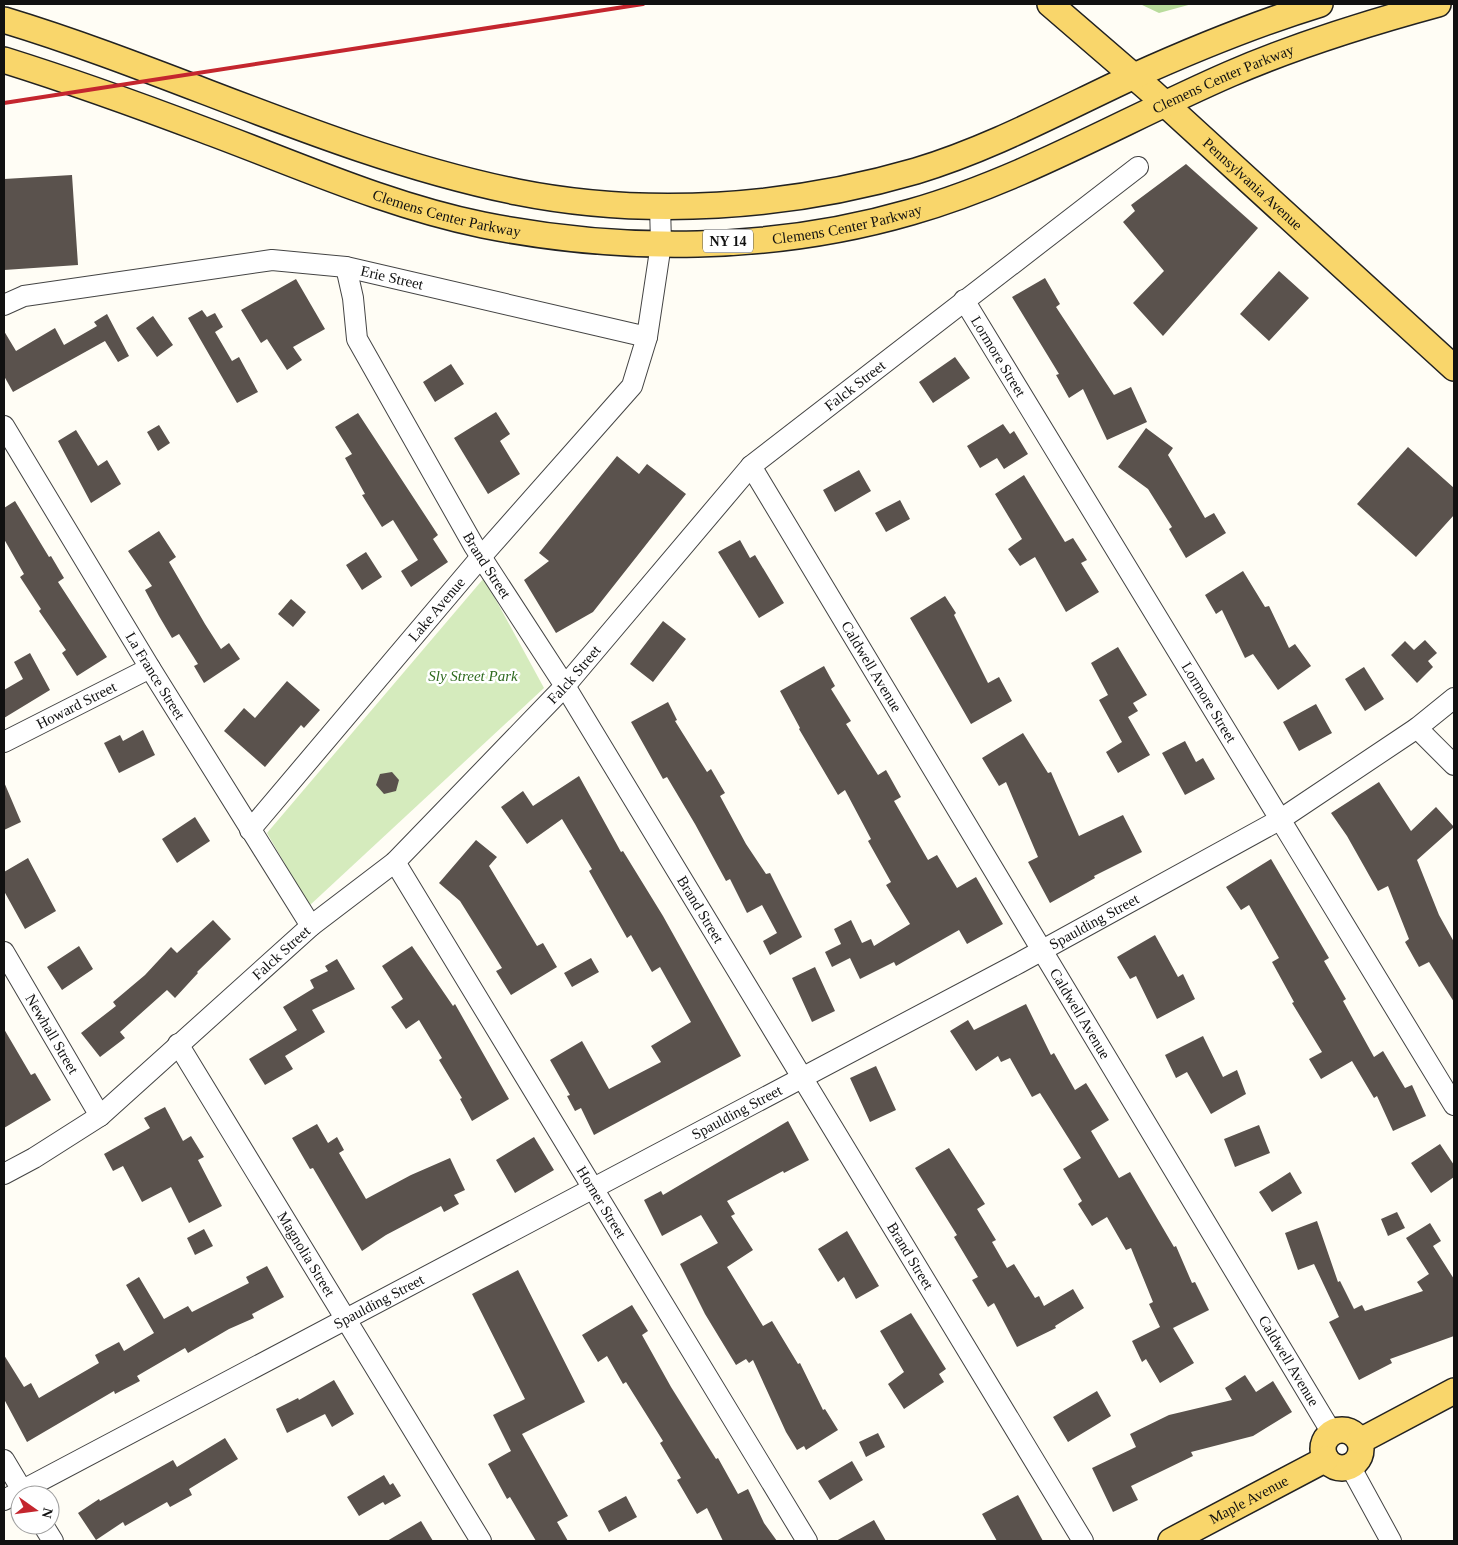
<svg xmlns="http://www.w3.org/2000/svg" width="1458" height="1545" font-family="Georgia,serif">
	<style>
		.green { fill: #d5ebbd }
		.forest { fill: #b9dc9c }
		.building { fill: #5a524d }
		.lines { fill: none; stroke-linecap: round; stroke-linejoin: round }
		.minor-casing { stroke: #444; stroke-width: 22 }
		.major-casing { stroke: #222; stroke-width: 28 }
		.minor { stroke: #fff; stroke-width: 20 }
		.major { stroke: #f9d66b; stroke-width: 25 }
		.rail { stroke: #c4262e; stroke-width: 4 }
		.labels { text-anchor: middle; stroke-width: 5; stroke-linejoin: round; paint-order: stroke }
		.shield { fill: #fff; stroke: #585858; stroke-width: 1 }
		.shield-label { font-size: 14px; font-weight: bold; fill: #111 }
		.street-label { font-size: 15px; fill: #111; stroke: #fff }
		.park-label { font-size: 15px; font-style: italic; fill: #2f6b1f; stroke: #fff }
	</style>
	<rect width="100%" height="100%" fill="#fffdf5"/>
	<path class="green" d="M 484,578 L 544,688 L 309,906 L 267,833 Z"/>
	<path class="forest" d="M 1140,4 L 1192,4 L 1159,13 Z"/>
	<path class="building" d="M 1186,164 L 1258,228 L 1163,336 L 1133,303 L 1164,271 L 1123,222 L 1135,211 L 1131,205 Z
		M 72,175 L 78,265 L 4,270 L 4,179 Z
		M 1279,271 L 1309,298 L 1269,341 L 1240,314 Z
		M 1045,278 L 1060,304 L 1056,307 L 1114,395 L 1131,387 L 1147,422 L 1107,440 L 1083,389 L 1069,398 L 1056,375 L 1059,374 L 1012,297 Z
		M 296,279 L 325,329 L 293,347 L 302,360 L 287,370 L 267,339 L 261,343 L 241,310 Z
		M 202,310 L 207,317 L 215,313 L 223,327 L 215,332 L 232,361 L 239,357 L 258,392 L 237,403 L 188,318 Z
		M 107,314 L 129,356 L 118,362 L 105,341 L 13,392 L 4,376 L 4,331 L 16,351 L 55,328 L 64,345 L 97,326 L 94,322 Z
		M 153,316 L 173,345 L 157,357 L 136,328 Z
		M 955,357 L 970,378 L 933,403 L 919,382 Z
		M 451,364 L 464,384 L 435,402 L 423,382 Z
		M 496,412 L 510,434 L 500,441 L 520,474 L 488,494 L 454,438 Z
		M 358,413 L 438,535 L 433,539 L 448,562 L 411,587 L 401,571 L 418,560 L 393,520 L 382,527 L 362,495 L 365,494 L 345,458 L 352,454 L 335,427 Z
		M 1003,424 L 1010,434 L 1014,431 L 1028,454 L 1004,469 L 997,458 L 980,468 L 967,446 Z
		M 159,425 L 170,443 L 158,451 L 147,432 Z
		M 1146,428 L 1173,448 L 1168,455 L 1205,518 L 1214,513 L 1226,533 L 1186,558 L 1169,529 L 1172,527 L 1148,489 L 1118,467 Z
		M 76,430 L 98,466 L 107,460 L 121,484 L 91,503 L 58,441 Z
		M 1408,447 L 1454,488 L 1454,515 L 1416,557 L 1357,504 Z
		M 617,456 L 639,474 L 647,464 L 686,494 L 593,612 L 556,633 L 524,580 L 549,561 L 539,553 Z
		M 859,470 L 871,491 L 835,512 L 823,490 Z
		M 1024,475 L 1065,542 L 1073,538 L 1087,560 L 1081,563 L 1099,592 L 1066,612 L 1035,557 L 1020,566 L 1008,549 L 1022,539 L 995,494 Z
		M 900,500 L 910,519 L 886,532 L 875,513 Z
		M 15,501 L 49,557 L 51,556 L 64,578 L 58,582 L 107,657 L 77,676 L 62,653 L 66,650 L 39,611 L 41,609 L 20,577 L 24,574 L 4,539 L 4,508 Z
		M 159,531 L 176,557 L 169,562 L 205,624 L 221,649 L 229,643 L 240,659 L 204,683 L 194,666 L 198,664 L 179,634 L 172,638 L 159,616 L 145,590 L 152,586 L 128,551 Z
		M 740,540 L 750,558 L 755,555 L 784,603 L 759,618 L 718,552 Z
		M 366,552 L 382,577 L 362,590 L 346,565 Z
		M 1243,571 L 1265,607 L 1269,606 L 1289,648 L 1295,644 L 1311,666 L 1278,690 L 1253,654 L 1245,658 L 1222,610 L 1216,614 L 1205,595 Z
		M 945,596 L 956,613 L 954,615 L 988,683 L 999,677 L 1012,701 L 971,724 L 910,618 Z
		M 291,599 L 306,612 L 293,627 L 278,614 Z
		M 663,621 L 686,639 L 653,682 L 630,664 Z
		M 1425,640 L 1437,653 L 1428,661 L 1433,667 L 1417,683 L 1391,655 L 1405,641 L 1414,650 Z
		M 1118,647 L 1147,695 L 1133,703 L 1138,711 L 1128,717 L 1150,755 L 1118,773 L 1106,752 L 1122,742 L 1099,700 L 1108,695 L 1091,663 Z
		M 30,653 L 50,690 L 4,718 L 4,690 L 23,679 L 14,662 Z
		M 824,666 L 835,686 L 831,689 L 851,721 L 846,724 L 878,775 L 886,770 L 901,797 L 894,801 L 928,860 L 937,855 L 957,888 L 976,877 L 1003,924 L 967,944 L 959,930 L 896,966 L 894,962 L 860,979 L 850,958 L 832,967 L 825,952 L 841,944 L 834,929 L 851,920 L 862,943 L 871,939 L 874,946 L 910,924 L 886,885 L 891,882 L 868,841 L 871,839 L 845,790 L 838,795 L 799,729 L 800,728 L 780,691 Z
		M 1364,667 L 1384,699 L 1365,711 L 1345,679 Z
		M 287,681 L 320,710 L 304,728 L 301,725 L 265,767 L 224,731 L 244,708 L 255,718 Z
		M 668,702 L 677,720 L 675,721 L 707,772 L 711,769 L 725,793 L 720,796 L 746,844 L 766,874 L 770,873 L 802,937 L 770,955 L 763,941 L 777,933 L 762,905 L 747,913 L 730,879 L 726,881 L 695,824 L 667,777 L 663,779 L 631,722 Z
		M 1316,704 L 1332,733 L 1299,751 L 1283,722 Z
		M 143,730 L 155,755 L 119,773 L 104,743 L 120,735 L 123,741 Z
		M 1023,733 L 1048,773 L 1051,772 L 1079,836 L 1123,815 L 1142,852 L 1094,876 L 1095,878 L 1050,903 L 1028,862 L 1038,857 L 1006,782 L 999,786 L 982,758 Z
		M 1185,741 L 1196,762 L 1203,758 L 1215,779 L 1185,795 L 1162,753 Z
		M 392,772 L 399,780 L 396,791 L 384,794 L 376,785 L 380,774 Z
		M 579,776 L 621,852 L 623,851 L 663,916 L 741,1056 L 594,1135 L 581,1108 L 575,1111 L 567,1096 L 570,1095 L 550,1060 L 582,1041 L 609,1089 L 661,1062 L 651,1046 L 691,1022 L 660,967 L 652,972 L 631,935 L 627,938 L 589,871 L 592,869 L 562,819 L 527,844 L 501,807 L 523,791 L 533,806 Z
		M 4,782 L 21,822 L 4,830 Z
		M 1379,782 L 1411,831 L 1436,807 L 1454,827 L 1417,860 L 1439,915 L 1454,942 L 1454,1002 L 1429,962 L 1419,967 L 1405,942 L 1409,939 L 1388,886 L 1378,891 L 1347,836 L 1331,813 Z
		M 195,817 L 210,841 L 177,863 L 162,839 Z
		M 476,840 L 497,857 L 489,866 L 537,946 L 543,943 L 557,967 L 511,995 L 496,971 L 502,968 L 460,901 L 439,883 Z
		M 28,858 L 56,911 L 25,929 L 4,891 L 4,872 Z
		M 1271,859 L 1329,958 L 1324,961 L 1346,999 L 1343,1001 L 1374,1057 L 1383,1051 L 1405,1088 L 1412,1085 L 1426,1116 L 1393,1131 L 1377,1096 L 1374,1098 L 1352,1061 L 1321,1079 L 1309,1059 L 1322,1052 L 1292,1003 L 1294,1002 L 1272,962 L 1279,958 L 1249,905 L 1241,910 L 1226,887 Z
		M 213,920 L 231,939 L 197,972 L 198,973 L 175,998 L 167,990 L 120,1032 L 125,1038 L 100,1057 L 81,1033 L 116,1006 L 113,1002 L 145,975 L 171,947 L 177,953 Z
		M 1155,935 L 1178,977 L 1183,974 L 1195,999 L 1157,1019 L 1136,976 L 1130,979 L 1117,957 Z
		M 79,946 L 93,969 L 62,990 L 47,967 Z
		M 412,946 L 453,1006 L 455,1004 L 509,1099 L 472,1121 L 460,1099 L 462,1098 L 439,1060 L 442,1058 L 419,1020 L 406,1029 L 391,1007 L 403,999 L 382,966 Z
		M 591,958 L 599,972 L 572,987 L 564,973 Z
		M 337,959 L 355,989 L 312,1010 L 325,1032 L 285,1056 L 293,1069 L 265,1085 L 249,1059 L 297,1030 L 283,1007 L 314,988 L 310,980 L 328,971 L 325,966 Z
		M 815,967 L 835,1011 L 812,1022 L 792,978 Z
		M 1026,1004 L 1051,1055 L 1054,1053 L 1075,1090 L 1086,1083 L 1109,1120 L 1091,1131 L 1119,1178 L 1130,1172 L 1174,1247 L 1176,1246 L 1192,1283 L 1195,1282 L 1209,1310 L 1173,1328 L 1194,1363 L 1160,1383 L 1146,1359 L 1142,1362 L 1132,1341 L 1160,1327 L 1149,1304 L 1153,1302 L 1131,1248 L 1126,1250 L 1107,1217 L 1092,1226 L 1078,1204 L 1082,1201 L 1063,1169 L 1081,1158 L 1040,1093 L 1032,1097 L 1010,1058 L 1001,1062 L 998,1056 L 976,1071 L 950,1031 L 968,1020 L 974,1030 Z
		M 4,1029 L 31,1075 L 35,1073 L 51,1100 L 4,1128 Z
		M 1203,1036 L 1223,1077 L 1237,1070 L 1246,1094 L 1211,1114 L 1187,1072 L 1176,1078 L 1165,1055 Z
		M 876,1066 L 896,1110 L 870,1122 L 850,1078 Z
		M 165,1107 L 183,1141 L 191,1136 L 204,1157 L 198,1160 L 222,1206 L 189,1223 L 171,1187 L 142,1202 L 123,1166 L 113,1171 L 104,1154 L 150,1128 L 144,1118 Z
		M 788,1121 L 809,1160 L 784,1173 L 783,1171 L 727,1201 L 735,1214 L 731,1216 L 753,1250 L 727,1267 L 763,1326 L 772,1321 L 798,1364 L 800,1363 L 823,1410 L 825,1409 L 838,1430 L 806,1450 L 804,1446 L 797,1450 L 786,1432 L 753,1360 L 749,1363 L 746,1359 L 736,1365 L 705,1314 L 680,1264 L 718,1243 L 701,1215 L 662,1236 L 644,1200 L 661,1191 L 663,1195 Z
		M 317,1124 L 328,1143 L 337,1137 L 344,1150 L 339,1153 L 366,1199 L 411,1175 L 450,1158 L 465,1190 L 454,1195 L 459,1204 L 444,1212 L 441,1206 L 386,1235 L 362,1251 L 313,1168 L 310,1169 L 292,1138 Z
		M 1259,1125 L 1270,1153 L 1235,1167 L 1224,1139 Z
		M 534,1137 L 554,1170 L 515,1193 L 496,1160 Z
		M 1440,1144 L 1454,1165 L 1454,1177 L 1431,1193 L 1411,1163 Z
		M 949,1148 L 985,1204 L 977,1209 L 996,1240 L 992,1242 L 1007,1268 L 1014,1264 L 1035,1298 L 1039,1296 L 1044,1306 L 1073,1289 L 1084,1308 L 1055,1326 L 1056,1328 L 1017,1347 L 994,1303 L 988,1307 L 972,1280 L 978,1277 L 954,1237 L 957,1235 L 915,1168 Z
		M 1290,1172 L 1302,1193 L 1272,1212 L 1259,1192 Z
		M 1397,1212 L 1405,1228 L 1388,1236 L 1381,1219 Z
		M 1317,1221 L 1338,1282 L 1340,1281 L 1354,1309 L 1362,1305 L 1365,1311 L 1423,1291 L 1417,1282 L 1429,1274 L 1406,1238 L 1430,1223 L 1441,1241 L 1433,1246 L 1454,1279 L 1454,1336 L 1390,1359 L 1392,1363 L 1359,1380 L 1329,1322 L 1339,1317 L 1314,1264 L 1298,1270 L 1285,1233 Z
		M 204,1229 L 213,1246 L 195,1255 L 187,1238 Z
		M 847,1231 L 879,1286 L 856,1299 L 844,1277 L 838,1282 L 818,1249 Z
		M 267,1266 L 284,1297 L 252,1314 L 254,1318 L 229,1329 L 188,1353 L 185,1348 L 137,1376 L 140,1381 L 115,1394 L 114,1391 L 27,1442 L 4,1399 L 4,1355 L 24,1387 L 31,1383 L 39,1398 L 99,1363 L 95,1355 L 119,1342 L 124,1351 L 154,1333 L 126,1285 L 139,1277 L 164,1319 L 188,1306 L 192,1312 L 249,1283 L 246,1277 Z
		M 518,1270 L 585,1402 L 522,1434 L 568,1516 L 557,1522 L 568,1541 L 536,1541 L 510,1497 L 507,1499 L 488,1464 L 511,1451 L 493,1415 L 525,1399 L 472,1294 Z
		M 632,1305 L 648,1331 L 642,1335 L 671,1387 L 716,1459 L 718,1458 L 738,1494 L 748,1489 L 764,1523 L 777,1541 L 723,1541 L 707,1508 L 697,1514 L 677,1480 L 681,1478 L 660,1443 L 663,1441 L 626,1382 L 623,1384 L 607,1356 L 598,1362 L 582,1335 Z
		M 911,1313 L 946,1369 L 939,1374 L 944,1382 L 904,1409 L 888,1384 L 904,1372 L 880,1331 Z
		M 1245,1375 L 1256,1392 L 1273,1381 L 1292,1412 L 1253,1436 L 1191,1452 L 1193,1456 L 1131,1486 L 1138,1500 L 1113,1512 L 1092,1468 L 1136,1447 L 1130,1434 L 1169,1415 L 1232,1400 L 1225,1388 Z
		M 334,1380 L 354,1414 L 332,1427 L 325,1414 L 287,1433 L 276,1409 L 298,1398 L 299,1400 Z
		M 1097,1391 L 1111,1416 L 1068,1442 L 1053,1417 Z
		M 878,1433 L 885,1447 L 866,1457 L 859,1442 Z
		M 225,1438 L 238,1459 L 189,1489 L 192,1495 L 170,1507 L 167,1502 L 125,1526 L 123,1522 L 96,1540 L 78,1513 L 99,1499 L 100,1501 L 173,1460 L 177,1467 Z
		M 852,1461 L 863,1480 L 830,1500 L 818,1481 Z
		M 384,1475 L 390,1485 L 393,1483 L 401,1496 L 385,1505 L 383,1502 L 359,1516 L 347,1497 Z
		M 1018,1495 L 1043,1541 L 997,1541 L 982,1514 Z
		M 626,1496 L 637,1517 L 609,1532 L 598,1511 Z
		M 874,1520 L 886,1541 L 836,1541 Z
		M 421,1521 L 433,1541 L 387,1541 Z"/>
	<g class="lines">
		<g class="minor-casing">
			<g id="minor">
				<path id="s1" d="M 346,267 L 353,298 L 357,339 L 474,546 L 565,686 L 1083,1541"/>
				<path id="s2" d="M 964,300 L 1454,1105"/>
				<path id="s3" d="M 4,305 L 24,296 L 272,260 L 346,267 L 647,337 L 661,244 L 660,205"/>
				<path id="s4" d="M 4,426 L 150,668 L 311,926"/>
				<path id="s5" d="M 751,466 L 1332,1433"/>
				<path d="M 1417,728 L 1454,765"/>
				<path id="s6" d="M 4,742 L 150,668"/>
				<path id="s7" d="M 250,830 L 480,558 L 632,386 L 647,337"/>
				<path id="s8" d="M 395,862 L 807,1541"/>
				<path id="s9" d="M 4,952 L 100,1116"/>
				<path id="s10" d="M 178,1044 L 481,1541"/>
				<path id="s11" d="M 4,1174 L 34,1158 L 100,1116 L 311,926 L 395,862 L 565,686 L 751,466 L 1138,167"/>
				<path d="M 4,1460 L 25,1495"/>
				<path d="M 1350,1466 L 1391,1541"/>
				<path id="s12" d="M 4,1500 L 1019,963 L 1281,819 L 1417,728 L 1454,698"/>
				<path d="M 43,1525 L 53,1541"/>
			</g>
		</g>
		<g class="major-casing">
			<g id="major">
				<path id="s13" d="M 1050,4 L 1152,92 L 1454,368"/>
				<path d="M 4,20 C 176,72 340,156 517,192 C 647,218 789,208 916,171 C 992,148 1061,110 1132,77 C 1194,49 1255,24 1320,4"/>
				<path id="s14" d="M 4,60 C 71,81 138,105 204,130 C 296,164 386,205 483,225 C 623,253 773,252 911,212 C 1023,180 1124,120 1230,74 C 1297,45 1368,23 1438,4"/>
				<circle cx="1342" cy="1449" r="19"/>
				<path d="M 1360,1441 L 1454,1391"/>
				<path id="s15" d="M 1171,1541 L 1326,1459"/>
			</g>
		</g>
		<use href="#minor" class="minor"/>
		<use href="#major" class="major"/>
		<path class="rail" d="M 4,103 L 643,4"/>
	</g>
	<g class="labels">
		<rect class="shield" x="703" y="229.5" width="50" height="23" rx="4"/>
		<g class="shield-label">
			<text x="728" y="246">NY 14</text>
		</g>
		<g class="street-label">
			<text dy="5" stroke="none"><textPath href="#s14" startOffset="1279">Clemens Center Parkway</textPath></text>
			<text dy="5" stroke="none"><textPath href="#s13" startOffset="271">Pennsylvania Avenue</textPath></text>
			<text dy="5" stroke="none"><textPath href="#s14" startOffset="469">Clemens Center Parkway</textPath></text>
			<text dy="5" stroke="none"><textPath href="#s14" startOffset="874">Clemens Center Parkway</textPath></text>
			<text dy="5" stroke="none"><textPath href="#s3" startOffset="394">Erie Street</textPath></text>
			<text dy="5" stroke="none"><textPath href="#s2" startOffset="66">Lormore Street</textPath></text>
			<text dy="5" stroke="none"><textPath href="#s11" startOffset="1166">Falck Street</textPath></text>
			<text dy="5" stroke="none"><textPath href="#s1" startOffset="334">Brand Street</textPath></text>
			<text dy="5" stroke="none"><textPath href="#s7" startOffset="289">Lake Avenue</textPath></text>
			<text dy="5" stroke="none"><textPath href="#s5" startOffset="234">Caldwell Avenue</textPath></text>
			<text dy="5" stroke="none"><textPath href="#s11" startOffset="761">Falck Street</textPath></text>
			<text dy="5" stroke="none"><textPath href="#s4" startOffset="292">La France Street</textPath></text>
			<text dy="5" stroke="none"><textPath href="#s2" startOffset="471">Lormore Street</textPath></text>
			<text dy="5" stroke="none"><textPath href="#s6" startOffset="81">Howard Street</textPath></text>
			<text dy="5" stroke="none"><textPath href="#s1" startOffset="739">Brand Street</textPath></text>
			<text dy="5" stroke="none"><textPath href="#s12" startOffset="1234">Spaulding Street</textPath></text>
			<text dy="5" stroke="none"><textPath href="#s11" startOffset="356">Falck Street</textPath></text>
			<text dy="5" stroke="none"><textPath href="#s5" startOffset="639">Caldwell Avenue</textPath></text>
			<text dy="5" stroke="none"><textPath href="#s9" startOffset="95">Newhall Street</textPath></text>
			<text dy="5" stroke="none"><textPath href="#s12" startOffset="829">Spaulding Street</textPath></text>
			<text dy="5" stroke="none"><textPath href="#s8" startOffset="398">Horner Street</textPath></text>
			<text dy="5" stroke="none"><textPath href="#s10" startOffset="246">Magnolia Street</textPath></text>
			<text dy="5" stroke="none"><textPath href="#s1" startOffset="1144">Brand Street</textPath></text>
			<text dy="5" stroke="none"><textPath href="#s12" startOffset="424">Spaulding Street</textPath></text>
			<text dy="5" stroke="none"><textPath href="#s5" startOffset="1044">Caldwell Avenue</textPath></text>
			<text dy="5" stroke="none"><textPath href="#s15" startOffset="88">Maple Avenue</textPath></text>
		</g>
		<g class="park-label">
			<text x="473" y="681">Sly Street Park</text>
		</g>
	</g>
	<rect width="1458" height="1545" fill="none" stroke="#111111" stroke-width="10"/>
	<g transform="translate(35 1510) rotate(104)"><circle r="24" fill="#ffffff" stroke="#a0a0a0"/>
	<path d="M0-4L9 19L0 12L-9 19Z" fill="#c4262e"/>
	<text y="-8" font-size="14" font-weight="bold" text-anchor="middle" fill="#111111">N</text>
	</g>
</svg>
